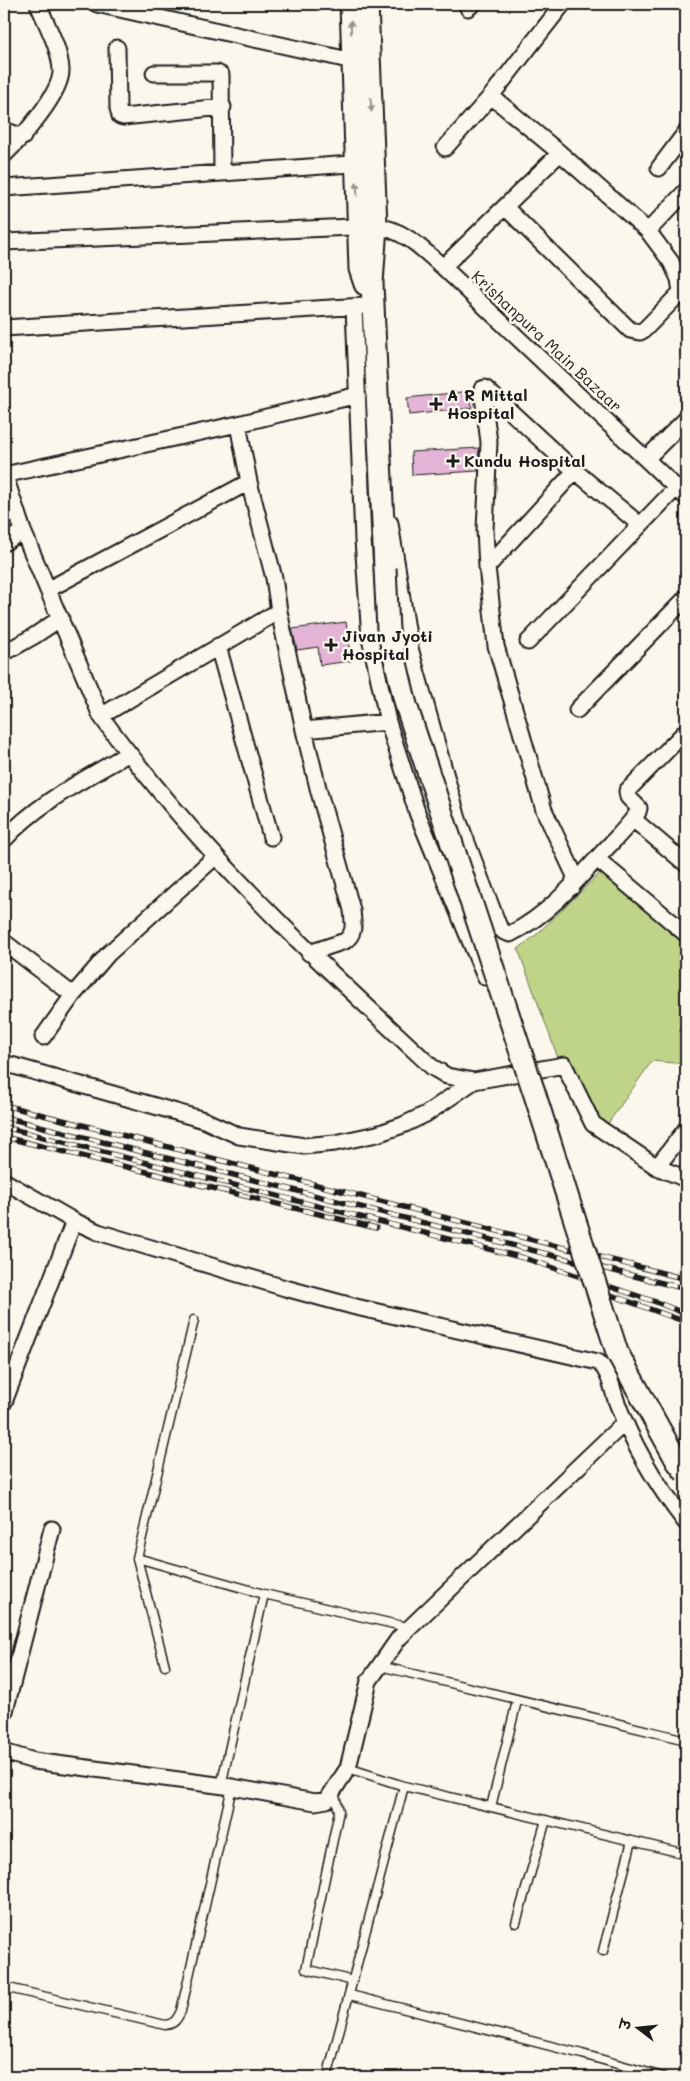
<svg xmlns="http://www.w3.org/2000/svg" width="690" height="2081" font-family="Mali,'Playpen Sans Deva',sans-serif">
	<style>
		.green { fill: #c0d489; stroke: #6e7852 }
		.building { fill: #e3b4d6; stroke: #1c1c1c }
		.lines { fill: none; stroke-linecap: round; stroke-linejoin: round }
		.lane-casing { stroke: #1c1c1c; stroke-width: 11 }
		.street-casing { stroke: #1c1c1c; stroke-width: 19 }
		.secondary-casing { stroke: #1c1c1c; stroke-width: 25 }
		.lane { stroke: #fbf7ec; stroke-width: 8 }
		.street { stroke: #fbf7ec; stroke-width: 15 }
		.secondary { stroke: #fbf7ec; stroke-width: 21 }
		.rail-casing { stroke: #1c1c1c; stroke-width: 5.5 }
		.rail { stroke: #fbf7ec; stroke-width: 4; stroke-dasharray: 11; stroke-linecap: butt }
		.secondary-bridge-casing { stroke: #1c1c1c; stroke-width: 25; stroke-linecap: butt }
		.secondary-bridge { stroke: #fbf7ec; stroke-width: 21 }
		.oneway { fill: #97948e }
		.poi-dot { fill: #1c1c1c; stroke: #fbf7ec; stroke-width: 2 }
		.labels { text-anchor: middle; stroke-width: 5; stroke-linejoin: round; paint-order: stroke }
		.street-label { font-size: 16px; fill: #1c1c1c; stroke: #fbf7ec }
		.poi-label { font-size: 16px; font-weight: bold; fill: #1c1c1c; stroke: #fbf7ec; text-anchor: start }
	</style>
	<rect width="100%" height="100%" fill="#fbf7ec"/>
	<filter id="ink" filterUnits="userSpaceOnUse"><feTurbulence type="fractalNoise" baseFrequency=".02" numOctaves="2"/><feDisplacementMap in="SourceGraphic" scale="10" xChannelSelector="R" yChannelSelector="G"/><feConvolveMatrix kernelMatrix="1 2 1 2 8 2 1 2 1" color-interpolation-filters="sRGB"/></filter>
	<g filter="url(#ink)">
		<path class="green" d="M 602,871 L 686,944 L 686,1064 L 652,1061 L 604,1129 L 579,1115 L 518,949 L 537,934 Z"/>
		<path class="building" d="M 470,391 L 472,408 L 409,415 L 407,398 Z
			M 479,448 L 478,471 L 412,475 L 411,452 Z
			M 346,622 L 351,661 L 320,665 L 318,647 L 297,650 L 292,629 Z"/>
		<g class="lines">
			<g class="lane-casing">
				<path id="lane" d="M 137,1558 L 264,1594 L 411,1628
					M 165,1666 L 137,1558 L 194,1320
					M 380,1666 L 686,1740
					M 348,1768 L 404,1786 L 686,1854
					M 221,1786 L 264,1594
					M 334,1792 L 339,1811 L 306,1969 L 353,1981
					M 491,1807 L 517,1701
					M 516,1923 L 546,1820
					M 603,1951 L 632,1841
					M 4,1987 L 165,2025 C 175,2024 177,2019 181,2011 L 232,1787
					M 350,1995 L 582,2054 L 663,2077
					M 329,2070 L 404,1786"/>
			</g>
			<g class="street-casing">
				<path id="street" d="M 97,4 L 362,63
					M 468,8 L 473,4
					M 117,48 L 118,108 L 120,116 L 123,117 L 223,107
					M 154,73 L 217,73 L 221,75 L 222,172
					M 491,96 L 560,153 L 648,231 L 671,262 L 679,279 L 681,292 L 686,297
					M 4,130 L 23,137
					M 445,148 L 491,96 L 563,4
					M 4,155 C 21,139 62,93 61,70 C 60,48 46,24 38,4
					M 659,168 L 686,132
					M 4,188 L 366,163
					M 505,207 L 630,330 L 640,332 L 645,329 L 681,292
					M 648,231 L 686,191
					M 4,242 L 376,226 C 405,230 422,249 443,267 L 686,497
					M 443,267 L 560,153
					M 354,307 L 363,540 L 370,638 L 388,722 L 418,815 L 485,977
					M 4,328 L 364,306
					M 238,424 L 249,482 L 274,578 L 279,611 L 304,730 L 319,792 L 352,910 C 353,923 356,933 345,941 L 309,953
					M 646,459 L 686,419
					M 4,473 L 23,531 L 101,716 C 118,741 138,764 157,788 C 240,890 336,978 432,1067 L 447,1076 L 474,1081 L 564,1065 L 593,1124 L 657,1167 L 686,1179
					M 4,475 L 238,424 L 358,395
					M 390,523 L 410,648 L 458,819 L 499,927 L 504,932 L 510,934 C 547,916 575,883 602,853 C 614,840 628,827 638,812 L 639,808 L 628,797 L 627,791 L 686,731
					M 4,543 L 23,531
					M 487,567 L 575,471
					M 49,589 L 249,482
					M 528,642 L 676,488
					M 218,646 L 271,837
					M 4,653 L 34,636 L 61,618
					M 577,710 L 686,598
					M 101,716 L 279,611
					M 304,730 L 388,722
					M 633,819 L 686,864
					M 4,840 C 38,802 86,779 129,753
					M 597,859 L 686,934
					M 572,887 L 575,876 L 544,810 L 496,646 L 487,567 L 485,530 L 489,442 L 482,389 L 485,388 L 575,471 L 639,524
					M 4,942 L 73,995
					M 43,1037 L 73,995 L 108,954 L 216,856
					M 4,1063 L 204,1120 L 239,1136 L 304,1146 L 335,1143 L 377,1134 L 403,1125 L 426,1114 L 474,1081
					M 657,1167 L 686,1129
					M 4,1181 L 74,1221 L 98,1232 L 285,1288 L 356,1307 L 598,1362 C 609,1370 612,1388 616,1400 C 632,1444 658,1487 686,1523
					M 4,1402 L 74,1221
					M 4,1715 L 52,1529
					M 4,1752 L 34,1761 L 232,1787 L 315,1802 L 327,1800 L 348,1768 L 369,1681 L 399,1638 L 624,1423"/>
			</g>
			<g class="secondary-casing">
				<path id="secondary" d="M 351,4 L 360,269 L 365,284
					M 367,4 L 376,226 L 372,283 L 385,568"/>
			</g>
			<use href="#lane" class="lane"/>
			<use href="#street" class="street"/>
			<use href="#secondary" class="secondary"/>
			<g class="rail-casing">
				<path id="rail" d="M 4,1105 L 686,1279
					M 4,1117 L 686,1289
					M 4,1127 L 524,1258 L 656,1302 L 686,1314
					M 4,1137 L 376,1228
					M 597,1290 L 686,1322"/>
			</g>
			<use href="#rail" class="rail"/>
			<g class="secondary-bridge-casing">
				<path id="secondary-bridge" d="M 385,568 L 388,630 L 406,705 L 535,1095 L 617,1352 L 677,1461 L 686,1473"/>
			</g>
			<use href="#secondary-bridge" class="secondary-bridge"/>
		</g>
		<defs><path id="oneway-solid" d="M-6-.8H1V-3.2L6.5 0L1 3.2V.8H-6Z" transform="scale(1.25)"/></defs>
		<g class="oneway">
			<use href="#oneway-solid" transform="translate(351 27) rotate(-92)"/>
			<use href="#oneway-solid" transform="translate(371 105) rotate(86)"/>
			<use href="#oneway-solid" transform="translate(357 189) rotate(-92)"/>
		</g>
	</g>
	<g class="poi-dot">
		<path d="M433.5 396.5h5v5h5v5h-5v5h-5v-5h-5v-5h5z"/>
		<path d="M450.5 453.5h5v5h5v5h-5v5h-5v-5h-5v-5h5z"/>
		<path d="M328.5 637.5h5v5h5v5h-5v5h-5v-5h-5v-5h5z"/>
	</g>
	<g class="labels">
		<g class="street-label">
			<text transform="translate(547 341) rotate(43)" y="6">Krishanpura Main Bazaar</text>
		</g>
		<g class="poi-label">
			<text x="447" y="401">A R Mittal<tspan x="447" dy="18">Hospital</tspan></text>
			<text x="464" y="467">Kundu Hospital</text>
			<text x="342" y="642">Jivan Jyoti<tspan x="342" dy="18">Hospital</tspan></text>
		</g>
	</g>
	<rect width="690" height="2081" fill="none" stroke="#fbf7ec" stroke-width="20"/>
	<rect x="10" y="10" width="670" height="2061" fill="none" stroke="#1c1c1c" stroke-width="2" filter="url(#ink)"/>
	<g transform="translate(638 2028) rotate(286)" stroke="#fbf7ec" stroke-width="4" paint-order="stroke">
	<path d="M0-4L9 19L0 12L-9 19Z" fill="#1c1c1c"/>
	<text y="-8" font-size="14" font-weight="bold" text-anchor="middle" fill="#1c1c1c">उ</text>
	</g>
</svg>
